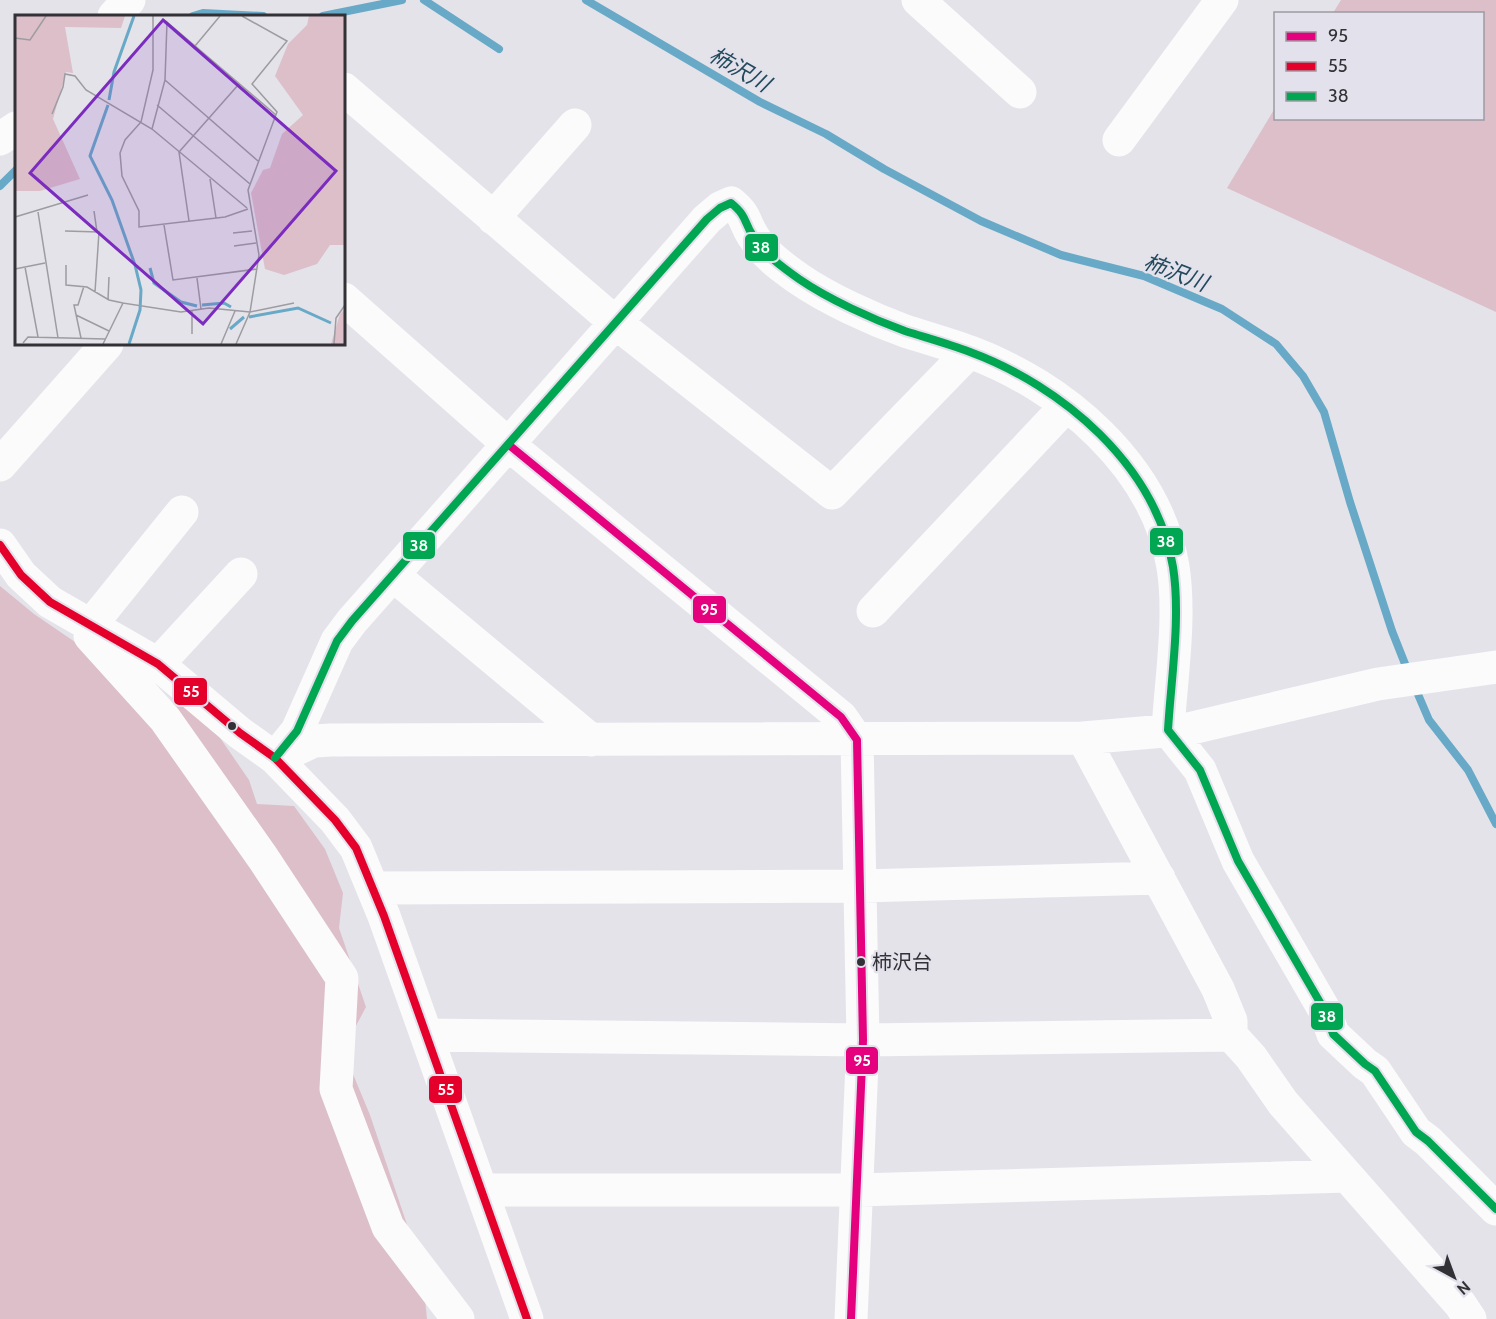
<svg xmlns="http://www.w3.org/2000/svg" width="1496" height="1319" font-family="Cabin,'Noto Sans JP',sans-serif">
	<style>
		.green { fill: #dcbfc9 }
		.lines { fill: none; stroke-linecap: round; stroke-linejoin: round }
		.stream { stroke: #68a9c7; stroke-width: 8 }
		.minor { stroke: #fbfbfc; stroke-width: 33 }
		.bus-1-casing { stroke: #e3e1eb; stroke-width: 12 }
		.bus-2-casing { stroke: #e3e1eb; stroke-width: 12 }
		.bus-3-casing { stroke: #e3e1eb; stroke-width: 12 }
		.bus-1 { stroke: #e5007d; stroke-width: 8 }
		.bus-2 { stroke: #e4002b; stroke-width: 8 }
		.bus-3 { stroke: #00a651; stroke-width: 8 }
		.bus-dot { fill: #323135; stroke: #e3e1eb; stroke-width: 2 }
		.labels { text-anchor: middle; stroke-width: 4.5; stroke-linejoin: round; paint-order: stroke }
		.bus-label { font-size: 20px; fill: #323135; stroke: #e3e1eb; text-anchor: start }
		.water-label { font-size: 22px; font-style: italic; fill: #234a5c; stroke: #e3e1eb }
		.inset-river { fill: none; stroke: #68a9c7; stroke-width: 3 }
		.inset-road { fill: none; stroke: #9d9ca1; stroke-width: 1.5 }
		.view { fill: #7b2cbf; fill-opacity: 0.15; stroke: #7b2cbf; stroke-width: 3 }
		.inset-edge { fill: none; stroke: #323135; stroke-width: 3 }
		.line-badge { stroke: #e3e1eb; stroke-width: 2 }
		.badge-label { font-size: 16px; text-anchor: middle; font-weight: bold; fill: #fff }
	</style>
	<rect width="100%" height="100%" fill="#e4e3e9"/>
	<path class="green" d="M 1341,0 L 1496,0 L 1496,312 L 1227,188 L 1275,108 L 1276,118 L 1482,118 L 1482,14 L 1333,13 Z
		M 0,586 L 34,614 L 157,698 L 203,713 L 249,780 L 257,804 L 294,806 L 325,849 L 343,893 L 339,928 L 366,1007 L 343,1050 L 370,1115 L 422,1269 L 427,1319 L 0,1319 Z"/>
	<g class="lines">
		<path class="stream" d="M 424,0 L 499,49
			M 586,0 L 760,102 L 826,134 L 884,169 L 981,221 L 1061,255 L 1144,276 L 1222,309 L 1276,344 L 1303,376 L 1324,412 L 1350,502 L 1392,631 L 1409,674
			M 193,16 L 203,13 L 263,16
			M 323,16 L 402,0
			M 0,186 L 16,170
			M 1414,685 L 1429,720 L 1468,770 L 1496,824"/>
		<path class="minor" d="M 918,0 L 1020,92
			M 114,16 L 129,0
			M 344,89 L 616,323 L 832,493 L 969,352
			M 0,139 L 16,128
			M 1119,140 L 1222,0
			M 493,218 L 575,125
			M 344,299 L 509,445 L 841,717 L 857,740 L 863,1040 L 851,1319
			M 0,465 L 107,344
			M 0,545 L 21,575 L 50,602 L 158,664 L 240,733 L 275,758 L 335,820 L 356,848 L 384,916 L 527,1319
			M 393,575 L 591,740
			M 873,611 L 1066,406
			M 90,626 L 182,512
			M 90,636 L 165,719 L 263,858 L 342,978 L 336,1089 L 388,1227 L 458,1319
			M 158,664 L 241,574
			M 1083,738 L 1218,989 L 1231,1021 L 1231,1035 L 1251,1057 L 1283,1103 L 1460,1304 L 1470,1319
			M 275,758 L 297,731 L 337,641 L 352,621 L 707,219 L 720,208 L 731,203 C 748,217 743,221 753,236 C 764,254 782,267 799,279 C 828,299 872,319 905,331 C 927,338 949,344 970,352 C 1062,386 1156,465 1173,567 C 1181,617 1171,679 1168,730 L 1200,770 L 1238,861 L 1325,1011 L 1333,1034 L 1365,1064 L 1375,1071 L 1416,1132 L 1428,1141 L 1496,1209
			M 277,758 L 314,741 L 331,740 L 1083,738 L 1188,729 L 1378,684 L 1496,667
			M 373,888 L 861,886 L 1159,878
			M 427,1035 L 863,1040 L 1231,1035
			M 482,1190 L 857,1190 L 1347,1176"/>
		<g class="bus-1-casing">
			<path id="bus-1" d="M 509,445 L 841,717 L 857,740 L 863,1040 L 851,1319"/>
		</g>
		<g class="bus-2-casing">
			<path id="bus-2" d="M 0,545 L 21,575 L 50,602 L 158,664 L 240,733 L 275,758 L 335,820 L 356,848 L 384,916 L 527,1319"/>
		</g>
		<g class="bus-3-casing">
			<path id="bus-3" d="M 275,758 L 297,731 L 337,641 L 352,621 L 707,219 L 720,208 L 731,203 C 748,217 743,221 753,236 C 764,254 782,267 799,279 C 828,299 872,319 905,331 C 927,338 949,344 970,352 C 1062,386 1156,465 1173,567 C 1181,617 1171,679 1168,730 L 1200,770 L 1238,861 L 1325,1011 L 1333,1034 L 1365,1064 L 1375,1071 L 1416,1132 L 1428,1141 L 1496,1209"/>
		</g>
		<use href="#bus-1" class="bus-1"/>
		<use href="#bus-2" class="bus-2"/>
		<use href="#bus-3" class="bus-3"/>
	</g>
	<g class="bus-dot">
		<circle cx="232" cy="726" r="5"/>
		<circle cx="861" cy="962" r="5"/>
	</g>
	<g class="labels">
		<g class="bus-label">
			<text x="872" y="969">柿沢台</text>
		</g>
		<g class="water-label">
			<text transform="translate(740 69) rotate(30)" y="8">柿沢川</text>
			<text transform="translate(1176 272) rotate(21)" y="8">柿沢川</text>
		</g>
	</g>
	<g transform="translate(15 15)">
		<rect width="330" height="330" fill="#e4e3e9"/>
		<path d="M 0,1 L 110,1 L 106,13 L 50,12 L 58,58 L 51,57 L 38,104 L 65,164 L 25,176 L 0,176 ZM 294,1 L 330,1 L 330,230 L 315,230 L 302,249 L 269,260 L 250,254 L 236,178 L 248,155 L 255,153 L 267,119 L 288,100 L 260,61 L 273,29 L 292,10 ZM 330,294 L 330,329 L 316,329 L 325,299 Z" fill="#dcbfc9"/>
		<path class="inset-river" d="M 94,85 L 99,57 L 119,1M 93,90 L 75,141 L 97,185 L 120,250M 135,253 L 139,268 L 166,287 L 182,291M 187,290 L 209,288 L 216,292M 234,302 L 283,293 L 316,308M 215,314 L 229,302M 114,329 L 125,295 L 126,275 L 120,250"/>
		<path class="inset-road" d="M 138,1 L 138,55 L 126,107 L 110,125 L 105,138 L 107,161 L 124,196 L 124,212 L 210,202 L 233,194M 0,23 L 15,25 L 31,1M 180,31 L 205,1M 150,65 L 243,146M 142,90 L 235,169M 37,99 L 48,72 L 50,59 L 60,61 L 71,75 L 137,114 L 232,193M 137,114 L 150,65 L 152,7 L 261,100M 195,164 L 201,203M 79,196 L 82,217M 23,197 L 43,323M 0,202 L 73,180M 174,206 L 164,137 L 224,69M 149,210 L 158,265 L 242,254M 50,216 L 84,217 L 80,277M 218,218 L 237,216M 219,231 L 241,228M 51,250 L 51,270 L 72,272 L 94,285 L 108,288M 10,252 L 23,322M 0,254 L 30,248M 182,263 L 186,294M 93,285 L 94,262M 61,300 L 94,316M 177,319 L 177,296M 66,323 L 59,290 L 63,290 L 69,271M 8,328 L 13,322 L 90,324M 88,329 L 108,288 L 166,297 L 194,293 L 235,297 L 279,288M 206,329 L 220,296M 221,329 L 235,297 L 244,240 L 233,175 L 262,97 L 237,69 L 272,26 L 227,1M 319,329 L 321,303 L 330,290"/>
		<path class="view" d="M 148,5 L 321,156 L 188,309 L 15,158 Z"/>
		<rect width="330" height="330" class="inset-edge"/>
	</g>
	<g class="line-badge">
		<rect x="744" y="233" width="35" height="29" rx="6" fill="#00a651"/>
		<rect x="1149" y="527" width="35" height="29" rx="6" fill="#00a651"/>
		<rect x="402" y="531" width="34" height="29" rx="6" fill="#00a651"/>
		<rect x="692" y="595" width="35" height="29" rx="6" fill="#e5007d"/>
		<rect x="173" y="677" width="35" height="29" rx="6" fill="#e4002b"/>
		<rect x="1310" y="1002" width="34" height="29" rx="6" fill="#00a651"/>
		<rect x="845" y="1046" width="34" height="29" rx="6" fill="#e5007d"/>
		<rect x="428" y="1075" width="35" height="29" rx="6" fill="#e4002b"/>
	</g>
	<g class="badge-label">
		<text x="761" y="253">38</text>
		<text x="1166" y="547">38</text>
		<text x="419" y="551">38</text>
		<text x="709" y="615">95</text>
		<text x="191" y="697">55</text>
		<text x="1327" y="1022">38</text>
		<text x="862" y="1066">95</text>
		<text x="446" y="1095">55</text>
	</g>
	<rect x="1274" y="12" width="210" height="108" fill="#e3e1eb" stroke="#9c9ba2" stroke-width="1.5"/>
	<rect x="1286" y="32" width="30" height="9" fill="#e5007d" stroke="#9c9ba2" stroke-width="1.5"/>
	<text x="1328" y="42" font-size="18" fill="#323135">95</text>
	<rect x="1286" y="62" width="30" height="9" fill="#e4002b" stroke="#9c9ba2" stroke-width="1.5"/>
	<text x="1328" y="72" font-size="18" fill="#323135">55</text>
	<rect x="1286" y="92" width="30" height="9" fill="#00a651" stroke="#9c9ba2" stroke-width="1.5"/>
	<text x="1328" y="102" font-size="18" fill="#323135">38</text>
	<g transform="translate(1454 1277) rotate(139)" stroke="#e3e1eb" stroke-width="4.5" paint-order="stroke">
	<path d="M0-4.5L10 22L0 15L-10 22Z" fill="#323135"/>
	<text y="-9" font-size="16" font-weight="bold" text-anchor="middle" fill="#323135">N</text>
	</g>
</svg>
